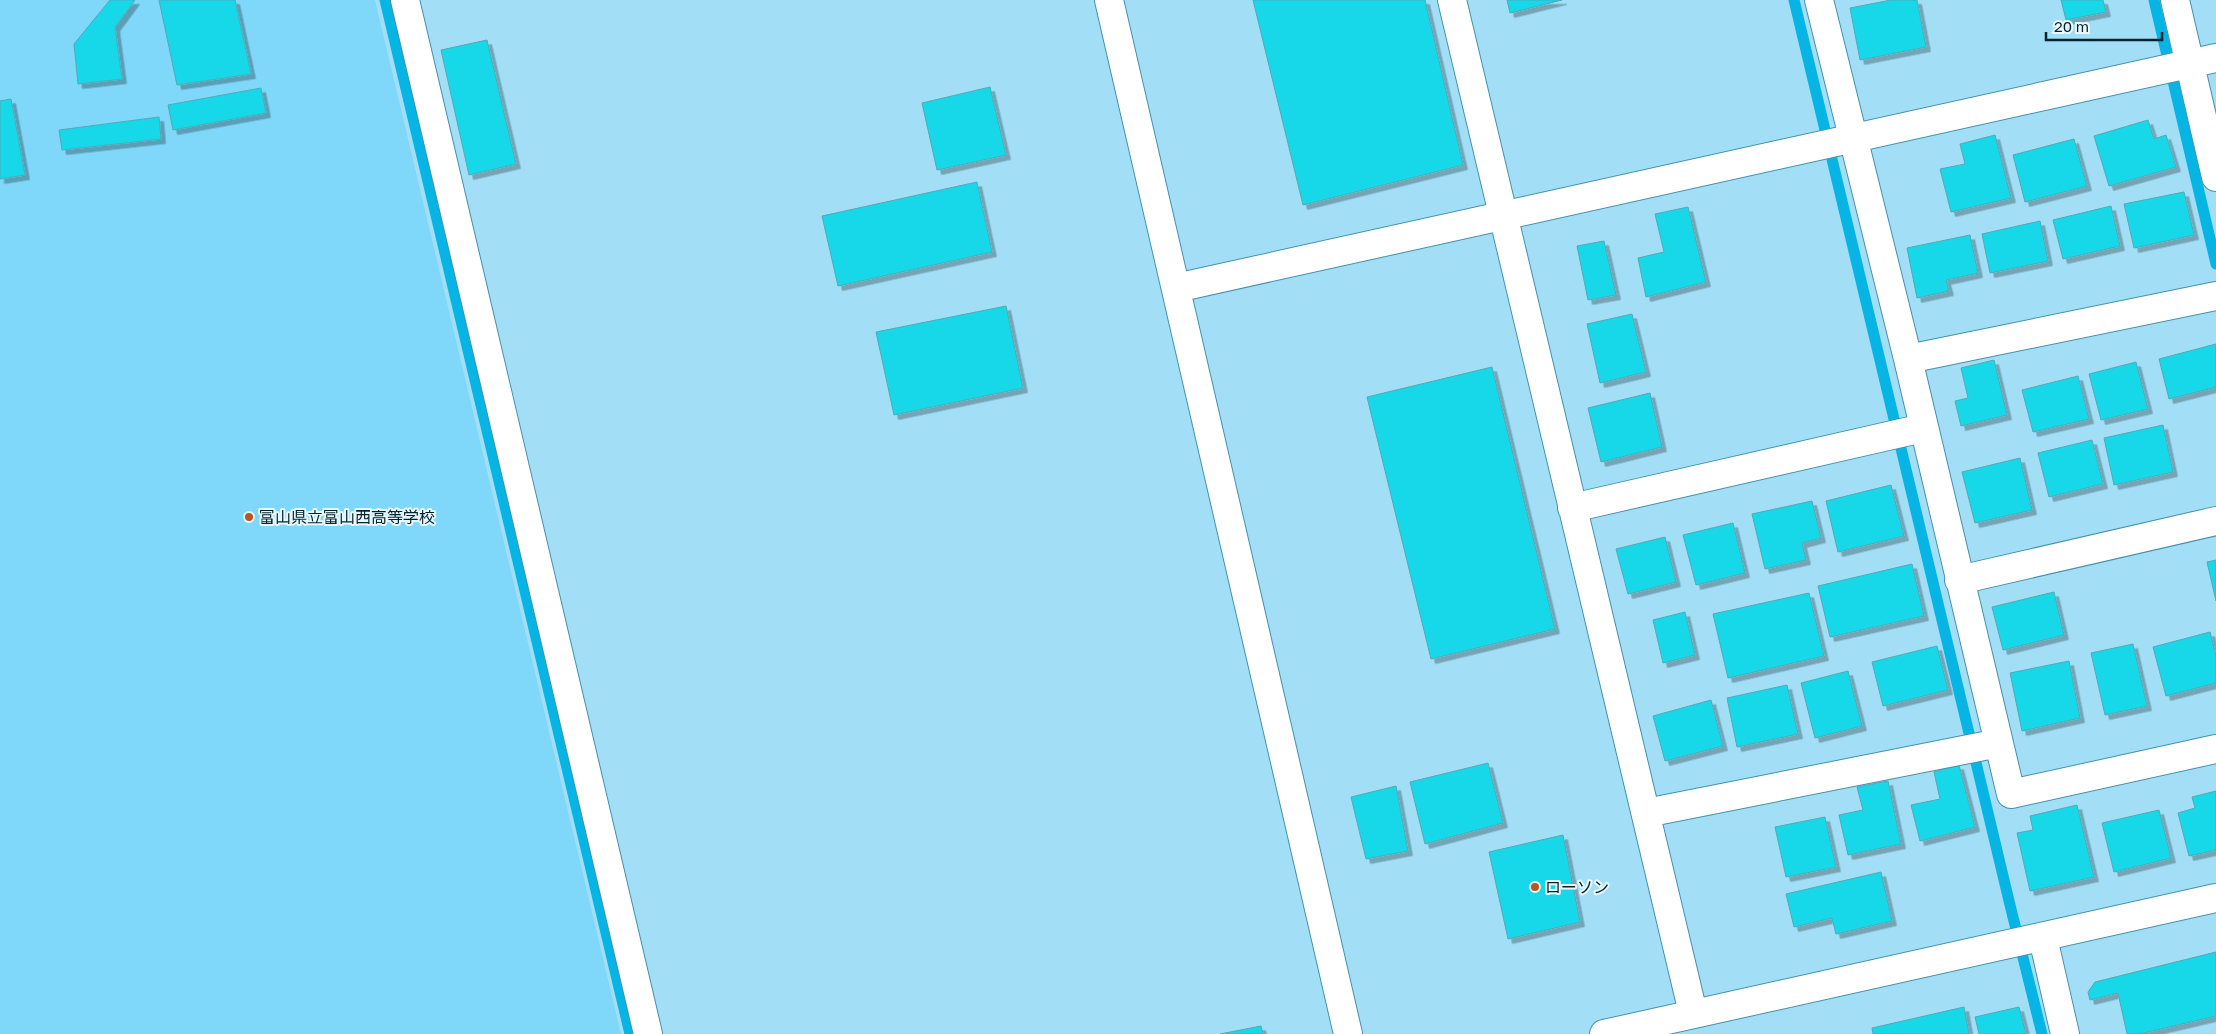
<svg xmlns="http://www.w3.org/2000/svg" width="2216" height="1034" font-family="'Golos Text','Noto Sans JP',sans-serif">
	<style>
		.built { fill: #7fd7fa }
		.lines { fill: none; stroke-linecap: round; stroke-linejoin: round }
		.stream { stroke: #06b5e4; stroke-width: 11 }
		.building { fill: #15d8e9; stroke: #50abb5; filter: url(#shadow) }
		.minor-casing { stroke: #4391ae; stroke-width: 30 }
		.minor { stroke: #fff; stroke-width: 28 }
		.poi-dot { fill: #b95520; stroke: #e9f8fe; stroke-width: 2 }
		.labels { text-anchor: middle; stroke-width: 4; stroke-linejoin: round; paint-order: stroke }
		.poi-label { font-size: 16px; fill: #01232e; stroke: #e9f8fe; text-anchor: start }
	</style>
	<defs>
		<filter id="shadow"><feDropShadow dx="4.5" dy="4.5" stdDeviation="0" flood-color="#0004"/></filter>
	</defs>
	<rect width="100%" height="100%" fill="#a2dff7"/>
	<path class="built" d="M 0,0 L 375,0 L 621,1034 L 0,1034 Z"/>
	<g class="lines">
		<path class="stream" d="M 385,0 L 630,1034
			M 1794,0 L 2010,905 L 2042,1034
			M 2154,0 L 2216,264"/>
	</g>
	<path class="building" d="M 110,0 L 135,0 L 115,27 L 122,79 L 78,84 L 74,44 Z
		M 159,0 L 235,0 L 251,74 L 177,85 Z
		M 1253,0 L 1425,0 L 1463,165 L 1303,205 Z
		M 1507,0 L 1562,0 L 1510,13 Z
		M 1891,0 L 1917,0 L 1926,47 L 1860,60 L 1850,8 Z
		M 2061,0 L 2103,0 L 2106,12 L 2066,20 Z
		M 487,40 L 516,164 L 469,175 L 441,50 Z
		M 990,87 L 1006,155 L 937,170 L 922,103 Z
		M 261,88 L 266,113 L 173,130 L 168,105 Z
		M 11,99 L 25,175 L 0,179 L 0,101 Z
		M 159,117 L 161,139 L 62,150 L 59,130 Z
		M 2148,120 L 2154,139 L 2166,135 L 2176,167 L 2109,186 L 2094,136 Z
		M 1995,135 L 2011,198 L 1951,212 L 1940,169 L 1965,164 L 1960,144 Z
		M 2074,139 L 2087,186 L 2025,202 L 2013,155 Z
		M 977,182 L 992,252 L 838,286 L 822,216 Z
		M 2184,192 L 2194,235 L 2134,248 L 2124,204 Z
		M 2111,206 L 2120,246 L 2063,259 L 2053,220 Z
		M 1688,207 L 1706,282 L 1646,297 L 1638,258 L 1664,252 L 1655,214 Z
		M 2040,221 L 2048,261 L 1990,273 L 1982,234 Z
		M 1970,235 L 1978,273 L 1946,280 L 1949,291 L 1917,298 L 1907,248 Z
		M 1604,241 L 1616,295 L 1588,300 L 1577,246 Z
		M 1006,306 L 1023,388 L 894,415 L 876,332 Z
		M 1632,314 L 1646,372 L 1600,383 L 1587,324 Z
		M 2216,344 L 2216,387 L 2169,399 L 2159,359 Z
		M 1994,360 L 2007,415 L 1961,426 L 1955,401 L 1968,398 L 1961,368 Z
		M 2136,362 L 2148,409 L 2101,420 L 2089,374 Z
		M 1492,367 L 1555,629 L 1431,659 L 1367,397 Z
		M 2078,376 L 2089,419 L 2033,432 L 2022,390 Z
		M 1650,393 L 1662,447 L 1601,462 L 1588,408 Z
		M 2163,425 L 2173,472 L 2114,485 L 2104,438 Z
		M 2092,440 L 2103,484 L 2049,497 L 2038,453 Z
		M 2020,458 L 2032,510 L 1975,523 L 1962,472 Z
		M 1891,485 L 1904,536 L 1838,552 L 1826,501 Z
		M 1812,501 L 1821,538 L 1802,543 L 1806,560 L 1765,569 L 1752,514 Z
		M 1733,523 L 1745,573 L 1696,585 L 1683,535 Z
		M 1665,537 L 1676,582 L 1628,594 L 1616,549 Z
		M 2216,560 L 2216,601 L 2207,562 Z
		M 1912,564 L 1924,616 L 1830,637 L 1818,586 Z
		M 2054,592 L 2064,635 L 2003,650 L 1992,607 Z
		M 1809,593 L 1824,656 L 1728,678 L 1713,614 Z
		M 1685,612 L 1695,655 L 1663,663 L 1653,620 Z
		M 2210,632 L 2216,656 L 2216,683 L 2166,696 L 2153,647 Z
		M 2133,644 L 2147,706 L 2105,715 L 2091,653 Z
		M 1937,646 L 1948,690 L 1883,706 L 1872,662 Z
		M 2069,661 L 2080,718 L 2022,731 L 2010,673 Z
		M 1848,671 L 1862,726 L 1815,738 L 1801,683 Z
		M 1787,685 L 1798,734 L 1737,747 L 1727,698 Z
		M 1711,700 L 1723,746 L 1665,761 L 1653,716 Z
		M 1488,763 L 1503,823 L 1425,844 L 1410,782 Z
		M 1959,765 L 1975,827 L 1920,841 L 1911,805 L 1940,799 L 1934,772 Z
		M 1888,781 L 1901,844 L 1848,855 L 1839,815 L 1863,810 L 1857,787 Z
		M 1396,786 L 1408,851 L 1366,859 L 1351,797 Z
		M 2216,791 L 2216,850 L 2189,856 L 2178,813 L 2195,808 L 2192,797 Z
		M 2077,805 L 2094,877 L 2030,891 L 2017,833 L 2033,830 L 2030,816 Z
		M 2159,810 L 2171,858 L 2114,872 L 2102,823 Z
		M 1825,817 L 1836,867 L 1786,877 L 1775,827 Z
		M 1563,835 L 1580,922 L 1508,939 L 1489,852 Z
		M 1881,872 L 1892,921 L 1836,934 L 1832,918 L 1794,927 L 1786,894 Z
		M 2216,952 L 2216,1016 L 2139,1034 L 2127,1034 L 2118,993 L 2090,1000 L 2088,992 L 2095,982 Z
		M 1964,1007 L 1969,1034 L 1873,1034 L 1872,1028 Z
		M 2019,1007 L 2026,1034 L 1979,1034 L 1975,1017 Z
		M 1261,1026 L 1263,1034 L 1220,1034 Z"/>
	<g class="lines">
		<g class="minor-casing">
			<path id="minor" d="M 405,0 L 648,1034
				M 1109,0 L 1348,1034
				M 1452,0 L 1693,1013
				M 1819,0 L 1908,359 L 2011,794 L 2216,749
				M 2175,0 L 2216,177
				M 1176,288 L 2216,58
				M 1908,359 L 2216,296
				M 1572,508 L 1923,428
				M 1959,580 L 2216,521
				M 1646,813 L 1999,743
				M 2043,938 L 2065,1034
				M 1604,1034 L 2216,898"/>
		</g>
		<use href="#minor" class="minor"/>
	</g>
	<g class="poi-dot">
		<circle cx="249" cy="517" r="5"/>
		<circle cx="1535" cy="887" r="5"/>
	</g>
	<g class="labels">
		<g class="poi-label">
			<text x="259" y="523">富山県立富山西高等学校</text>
			<text x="1545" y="893">ローソン</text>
		</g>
	</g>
	<path d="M2046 32v8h116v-8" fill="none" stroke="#01232e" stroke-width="2.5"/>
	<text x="2054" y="32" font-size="15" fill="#01232e" stroke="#e9f8fe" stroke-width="4" paint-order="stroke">20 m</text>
</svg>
